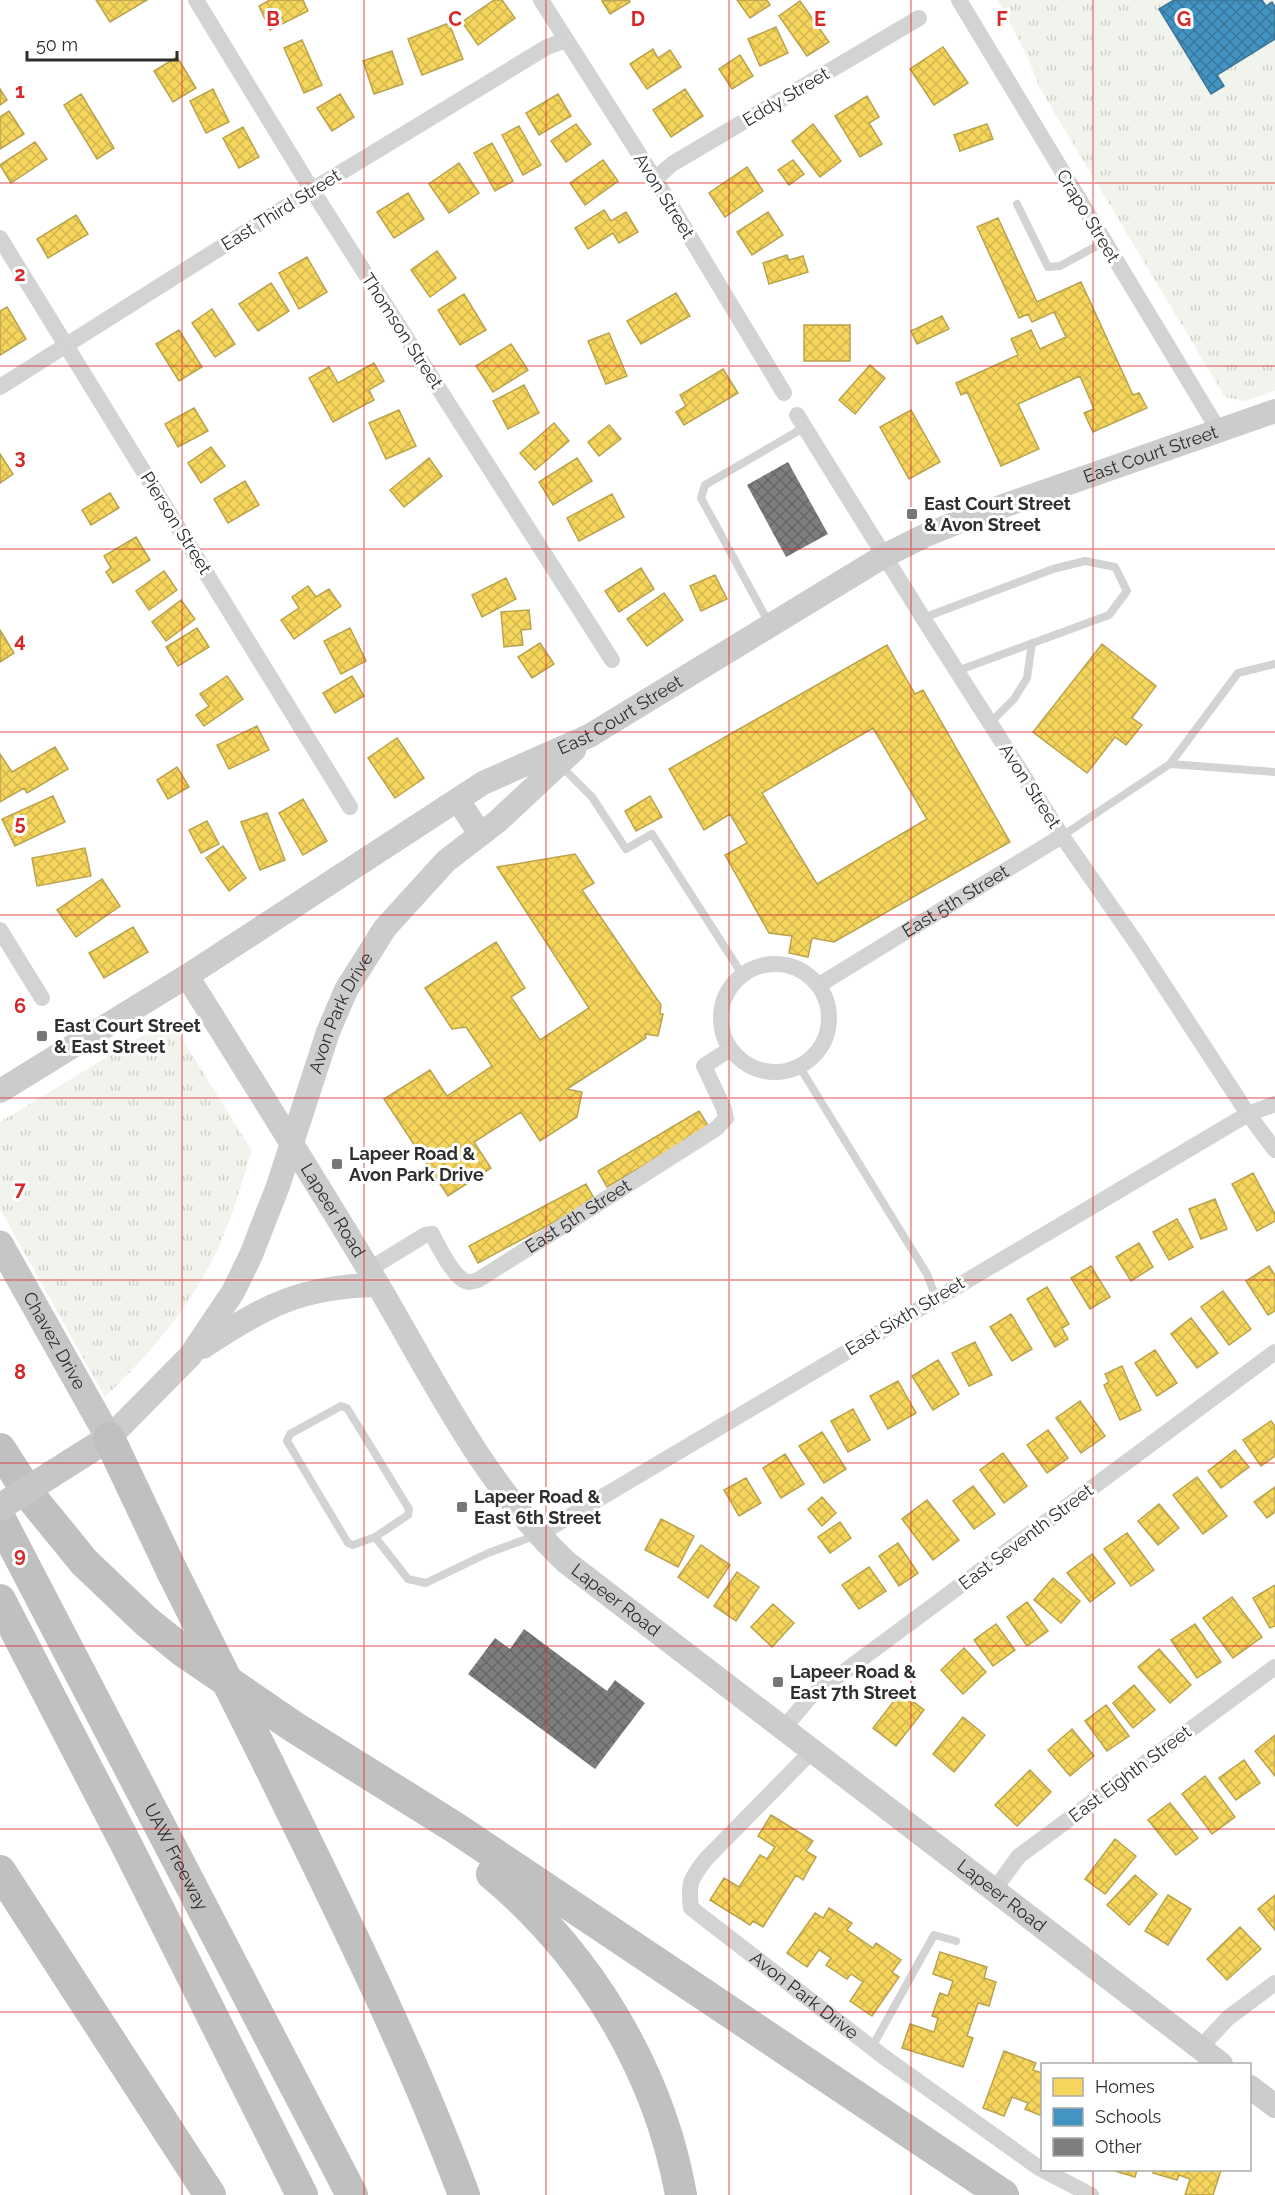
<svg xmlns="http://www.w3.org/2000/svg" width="1275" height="2195" font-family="Raleway,sans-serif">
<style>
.park{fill:url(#park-tufts)}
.homes{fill:url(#homes-cross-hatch);stroke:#baa34e;stroke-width:1.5;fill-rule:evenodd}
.schools{fill:url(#schools-cross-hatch);stroke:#3d7596;stroke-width:1.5}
.building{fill:url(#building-cross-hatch)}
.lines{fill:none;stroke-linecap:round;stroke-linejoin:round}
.service{stroke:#d3d3d3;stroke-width:8}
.minor{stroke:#d3d3d3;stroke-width:16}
.secondary{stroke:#ccc;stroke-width:24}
.primary{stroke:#c6c6c6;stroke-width:27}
.motorway{stroke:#c0c0c0;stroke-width:32}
.primary-bridge{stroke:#c6c6c6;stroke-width:27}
.motorway-bridge{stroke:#c0c0c0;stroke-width:32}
.grid{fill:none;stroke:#d62828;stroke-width:1.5;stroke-opacity:0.55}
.poi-dot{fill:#777;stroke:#fff;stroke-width:2}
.labels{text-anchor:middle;stroke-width:6;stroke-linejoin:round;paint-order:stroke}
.street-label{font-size:18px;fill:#2e2e2e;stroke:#fff}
.poi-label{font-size:18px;font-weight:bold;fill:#2e2e2e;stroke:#fff;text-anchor:start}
.grid-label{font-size:20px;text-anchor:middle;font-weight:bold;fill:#d62828;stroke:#fff;stroke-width:6;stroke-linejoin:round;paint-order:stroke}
</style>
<defs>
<pattern id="park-tufts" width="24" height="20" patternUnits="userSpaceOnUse" patternTransform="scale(1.5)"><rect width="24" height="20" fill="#f1f4ec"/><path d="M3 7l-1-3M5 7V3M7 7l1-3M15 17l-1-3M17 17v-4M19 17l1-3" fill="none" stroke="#cfd2cb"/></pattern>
<pattern id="homes-cross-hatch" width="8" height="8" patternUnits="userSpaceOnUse" patternTransform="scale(1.5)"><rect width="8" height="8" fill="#f6d55c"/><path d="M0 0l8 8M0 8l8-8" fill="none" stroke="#d3b750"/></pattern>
<pattern id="schools-cross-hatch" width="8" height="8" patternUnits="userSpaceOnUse" patternTransform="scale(1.5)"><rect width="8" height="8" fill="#4393c3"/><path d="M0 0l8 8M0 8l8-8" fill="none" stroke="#38789f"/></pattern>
<pattern id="building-cross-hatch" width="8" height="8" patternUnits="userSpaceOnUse" patternTransform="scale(1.5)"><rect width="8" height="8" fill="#7e7e7e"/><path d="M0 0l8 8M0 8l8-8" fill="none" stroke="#686868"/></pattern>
</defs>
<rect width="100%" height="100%" fill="#fff"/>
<!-- park -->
<path class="park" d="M998 0H1275V391L1244 401 1225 397 1039 87 1029 60Z
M170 1019 252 1151C243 1178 235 1207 224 1234 199 1297 154 1350 105 1397L0 1209V1122Z"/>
<!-- homes -->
<path class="homes" d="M96 0H147L110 22Z
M270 0H303L308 11 270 30 259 6Z
M494 0H502L515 18 478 45 462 22Z
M629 0 630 2 610 14 602 1Z
M737 0H767L770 5 750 18Z
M800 1 829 42 807 56 779 16Z
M449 23 463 59 422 75 408 39Z
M776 27 788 53 760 66 748 39Z
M302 40 322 85 304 93 284 48Z
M943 47 968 83 934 105 910 69Z
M653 49 658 58 670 50 681 67 647 89 630 64Z
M392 51 403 84 374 94 363 61Z
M740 55 753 76 732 89 719 69Z
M177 57 196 88 173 102 154 71Z
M0 89 7 100 0 105Z
M213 89 229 122 206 133 190 101Z
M685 89 703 116 671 137 653 110Z
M81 94 114 148 97 159 64 105Z
M340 94 354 117 332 131 317 108Z
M558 94 571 116 539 135 526 113Z
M867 96 879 117 869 123 882 144 860 157 835 116Z
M9 111 24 134 0 149V117Z
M576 124 591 144 566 162 551 141Z
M813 124 841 161 820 177 792 141Z
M987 124 993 139 960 151 954 135Z
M519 126 541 165 523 175 502 135Z
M243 127 259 157 239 168 223 138Z
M35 142 47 159 11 183 0 165Z
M492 143 513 181 495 191 474 153Z
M603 160 618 181 585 205 570 183Z
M793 160 804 174 789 185 778 170Z
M459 163 479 193 449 213 429 184Z
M747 167 763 191 725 217 709 193Z
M408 193 424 219 394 238 377 212Z
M604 210 611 221 626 212 638 232 619 243 613 233 588 249 575 228Z
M768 212 783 235 752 255 737 232Z
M76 215 88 234 48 258 37 239Z
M998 218 1037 302 1081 282 1133 395 1139 393 1147 408 1093 432 1084 413 1094 409 1080 376 1018 404 1039 449 1001 466 967 392 961 395 956 383 1018 355 1011 339 1031 330 1040 349 1066 337 1054 312 1032 322 1028 314 1019 318 977 227Z
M437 251 456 278 430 297 411 270Z
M787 255 789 260 803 256 808 272 769 284 763 263Z
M307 257 327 292 299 309 279 273Z
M271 283 289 311 258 331 239 304Z
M676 293 690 316 641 344 627 321Z
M464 294 486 330 460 345 438 310Z
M7 307 26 339 0 355V311Z
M212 309 235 344 215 357 192 323Z
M942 316 949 329 917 344 911 331Z
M804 325H850V361H804Z
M179 330 202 367 179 381 156 344Z
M609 333 627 376 606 384 588 341Z
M511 344 528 370 493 392 476 366Z
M374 363 384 381 369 390 374 400 333 422 309 378 329 367 338 383Z
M870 365 885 378 855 414 839 400Z
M723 369 738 393 684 425 676 412 686 406 680 395Z
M524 385 539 413 508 429 493 401Z
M194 408 208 431 178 447 165 424Z
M399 410 416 446 386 459 369 423Z
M911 410 940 462 909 479 880 427Z
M554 423 569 441 535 470 520 453Z
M609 425 621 439 599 456 588 442Z
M211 447 225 466 201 483 188 463Z
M0 454 13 474 0 483Z
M429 458 442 476 404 507 390 490Z
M577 458 592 481 553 505 539 482Z
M245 481 259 505 228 523 214 499Z
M110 493 119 508 91 525 82 510Z
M612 494 624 517 579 541 567 518Z
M136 537 150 560 113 583 106 572 111 568 104 556Z
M641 568 654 589 619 612 605 591Z
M164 571 177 590 149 610 136 591Z
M715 575 727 599 701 611 690 586Z
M506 578 516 599 482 617 472 595Z
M308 586 316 597 329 589 341 606 294 639 281 620 299 608 292 597Z
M664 593 683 620 647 646 627 619Z
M181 600 195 619 166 641 152 622Z
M529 610 531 629 521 630 523 645 504 647 501 612Z
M197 628 209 647 178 666 166 647Z
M350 628 366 661 341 674 324 641Z
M0 630 14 653 0 662Z
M540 643 554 664 532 678 518 657Z
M1102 644 1156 686 1132 718 1142 725 1126 745 1115 737 1087 773 1033 732Z
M887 645 915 694 923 690 1010 842 834 942 812 938 808 957 789 953 792 936 769 933 725 855 747 843 730 814 704 830 669 769ZM873 728 927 819 817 884 762 793Z
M227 676 243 699 204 726 196 715 209 706 200 694Z
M352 676 364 696 335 713 323 693Z
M257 726 269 750 229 769 217 745Z
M397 738 424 778 395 798 368 758Z
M55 747 68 769 27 793 24 788 0 802V754L12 772Z
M177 767 189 787 168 799 157 780Z
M53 796 65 822 15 846 2 819Z
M650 796 662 817 636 831 625 811Z
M303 799 327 841 303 855 279 813Z
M267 813 285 860 260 870 241 822Z
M207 821 219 844 201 853 189 830Z
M223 846 246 878 229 891 206 858Z
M85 848 91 876 37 886 32 858Z
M575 854 594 883 582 890 661 1005 660 1014H663L658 1036 645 1034 646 1038 567 1089 582 1092 577 1117 540 1141 521 1112 474 1142 491 1168 448 1196 384 1099 430 1070 447 1096 492 1066 466 1027 452 1029 425 988 496 942 525 988 511 997 540 1040 589 1008 497 867Z
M102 879 120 906 76 937 57 910Z
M133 927 148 952 104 978 89 953Z
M699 1111 709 1127 607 1187 598 1171Z
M1253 1173 1275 1214V1221L1257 1231 1232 1184Z
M586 1184 595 1200 478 1263 469 1246Z
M1215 1199 1227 1229 1201 1239 1189 1209Z
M1177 1219 1193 1247 1169 1260 1153 1232Z
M1139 1243 1153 1267 1131 1281 1116 1257Z
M1091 1266 1110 1297 1090 1309 1071 1278Z
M1269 1266 1275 1275V1311L1268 1315 1246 1281Z
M1047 1287 1069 1324 1062 1328 1068 1339 1055 1347 1027 1299Z
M1223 1291 1251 1329 1229 1345 1201 1307Z
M1011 1314 1032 1349 1012 1361 990 1327Z
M1191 1318 1218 1353 1197 1368 1171 1334Z
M975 1342 992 1375 969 1386 952 1353Z
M1155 1350 1177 1383 1157 1396 1135 1363Z
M938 1360 959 1394 933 1410 912 1376Z
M1122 1366 1141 1410 1120 1420 1104 1385 1109 1382 1105 1374Z
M898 1381 916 1413 888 1429 870 1396Z
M1080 1401 1105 1436 1081 1453 1056 1418Z
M853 1409 870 1440 848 1452 831 1421Z
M1271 1421 1275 1426V1456L1261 1466 1243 1440Z
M1048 1430 1068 1458 1047 1473 1027 1445Z
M822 1432 846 1469 824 1483 799 1446Z
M1235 1450 1249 1467 1221 1488 1208 1471Z
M1003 1453 1027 1486 1004 1503 980 1470Z
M785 1454 804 1484 781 1498 763 1468Z
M1197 1477 1227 1516 1203 1534 1173 1495Z
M746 1478 761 1503 739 1516 724 1490Z
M973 1486 995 1514 974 1529 953 1501Z
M1275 1487V1512L1267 1518 1254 1502Z
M822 1497 836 1513 822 1526 808 1509Z
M927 1500 959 1540 933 1560 902 1519Z
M1159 1504 1179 1528 1158 1545 1138 1521Z
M661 1519 694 1536 678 1567 645 1550Z
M840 1522 851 1538 830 1553 818 1537Z
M1127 1533 1154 1570 1131 1586 1104 1549Z
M898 1543 918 1573 899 1586 879 1556Z
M701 1545 730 1565 708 1598 678 1577Z
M1092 1554 1115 1583 1090 1602 1067 1573Z
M869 1567 886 1591 859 1609 842 1585Z
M737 1572 759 1587 736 1621 714 1606Z
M1053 1578 1080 1601 1061 1623 1034 1600Z
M1275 1585V1626L1270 1628 1253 1598Z
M1232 1597 1262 1637 1233 1658 1203 1618Z
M1027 1602 1048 1631 1027 1646 1007 1617Z
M773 1604 794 1623 772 1647 751 1627Z
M996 1624 1015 1650 993 1666 974 1640Z
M1195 1624 1221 1662 1197 1678 1171 1640Z
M964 1648 986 1672 963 1694 941 1670Z
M1159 1649 1191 1685 1170 1703 1138 1667Z
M1134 1685 1155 1710 1133 1728 1113 1703Z
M901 1692 924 1710 896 1746 873 1728Z
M1106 1705 1129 1736 1107 1751 1085 1721Z
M963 1717 985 1735 954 1772 933 1754Z
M1072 1729 1094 1756 1070 1776 1048 1750Z
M1275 1735V1776L1255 1751Z
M1244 1760 1260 1783 1236 1800 1219 1778Z
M1030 1770 1051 1792 1017 1826 995 1805Z
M1205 1776 1235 1817 1212 1834 1182 1794Z
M1170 1803 1198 1838 1176 1855 1148 1820Z
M771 1815 813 1841 806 1851 816 1857 803 1880 796 1875 763 1927 753 1921 750 1925 710 1900 724 1878 739 1887 760 1855 767 1859 775 1847 758 1836Z
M1115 1839 1136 1856 1105 1894 1085 1879Z
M1135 1875 1157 1894 1129 1925 1107 1905Z
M1168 1895 1191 1909 1168 1945 1145 1931Z
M1275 1895V1930L1258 1909Z
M829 1908 852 1923 847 1930 873 1948 876 1943 901 1960 892 1972 899 1977 872 2016 850 2001 863 1982 851 1974 847 1979 826 1965 831 1958 819 1950 807 1967 787 1953 815 1913 823 1918Z
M1240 1927 1261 1949 1227 1980 1207 1959Z
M940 1952 987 1967 984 1978 996 1982 989 2006 978 2003 967 2036 973 2038 963 2067 902 2048 910 2024 934 2032 938 2018 932 2016 940 1993 948 1996 953 1981 933 1974Z
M1004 2051 1036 2063 1033 2070 1042 2073V2116L1025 2109 1028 2103 1012 2097 1004 2116 983 2108Z
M1112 2170H1137L1135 2177Z
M1154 2170H1221L1213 2195H1185L1190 2179 1179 2175 1177 2180 1153 2173Z"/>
<!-- schools -->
<path class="schools" d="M1174 0H1262L1266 6 1272 2 1275 7V39L1217 75 1224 86 1211 94 1159 9Z"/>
<!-- building -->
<path class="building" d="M788 462 828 534 786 557 747 485Z
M524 1629 607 1691 615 1680 645 1703 595 1769 468 1674 495 1638 510 1649Z"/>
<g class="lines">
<!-- service -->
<path class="service" d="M1017 204 1048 267 1060 266 1104 242
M923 618 1053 569 1085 561 1115 567 1127 591 1109 615 957 671
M770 625 701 498 705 485 805 427
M990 723 1014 699 1027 678 1032 643
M1170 764 1275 772
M561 766 592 797 626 849 652 834 742 974
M1062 836 1170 764 1238 673 1275 664
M799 1066 927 1274 936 1298
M375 1537 408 1515 409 1509 347 1408 341 1406 290 1434 287 1441 348 1543 353 1545 375 1537 408 1579 426 1583 488 1553 537 1535
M872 2047 934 1935 956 1941"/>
<!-- minor -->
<g class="minor">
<path d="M196 0 312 190 612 660"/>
<path d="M541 0 655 179 784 393"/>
<path d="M959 0 1219 431"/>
<path d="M655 179 672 164 919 18"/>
<path d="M0 238 350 807"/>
<path d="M0 387 312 190 547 47 566 40"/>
<path d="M797 415 923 618 1062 836 1137 944 1248 1114 1275 1150"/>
<path d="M0 930 42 998"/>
<circle cx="775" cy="1018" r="54"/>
<path id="s1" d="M819 985 1062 836"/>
<path id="s2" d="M368 1270 425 1235 432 1234C438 1246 452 1273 463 1280 468 1283 472 1282 478 1280L717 1128 726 1118 724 1109 704 1066 730 1049"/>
<path d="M538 1535 1248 1114 1275 1104"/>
<path d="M783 1729 810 1697 1275 1352"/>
<path id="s3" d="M812 1751 706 1859C690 1879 688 1884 691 1908L884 2057 1039 2168 1091 2195"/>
<path d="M994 1890 1019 1856 1275 1667"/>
<path d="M1200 2048 1228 2018 1275 1983"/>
</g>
<!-- secondary -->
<g class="secondary">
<path d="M458 800 480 834"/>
<path id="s4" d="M187 976C251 1078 316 1181 378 1285 435 1382 484 1484 566 1562L1221 2064"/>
<path id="s5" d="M0 1091 187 976 483 783 589 736 884 556 924 536 963 520 1275 411"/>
<path d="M203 1347C264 1306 302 1286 377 1285"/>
<path id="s6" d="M109 1438 190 1356 233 1292 251 1255 278 1186 328 1032 346 990 385 928 446 861 498 821 574 750"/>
<path d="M1250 2087 1275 2106"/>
</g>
<!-- primary -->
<path class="primary" id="s7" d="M0 1244 109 1438 52 1474"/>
<!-- motorway -->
<g class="motorway">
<path d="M109 1438 172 1571"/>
<path d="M0 1449 31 1497 84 1562 147 1622 183 1651 294 1727 454 1827 1003 2195"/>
<path id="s8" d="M0 1519 352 2195"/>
<path d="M0 1600 127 1846 302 2195"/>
<path d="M269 1765C338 1907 409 2047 464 2195"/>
<path d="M0 1871 210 2195"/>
<path d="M492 1874C589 1955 659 2071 681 2195"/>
</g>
<!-- primary-bridge -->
<path class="primary-bridge" d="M0 1507 52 1474"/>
<!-- motorway-bridge -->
<path class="motorway-bridge" d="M172 1571 269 1765"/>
</g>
<!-- grid -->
<path class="grid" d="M182 0V2195M364 0V2195M546 0V2195M729 0V2195M911 0V2195M1093 0V2064M0 183H1275M0 366H1275M0 549H1275M0 732H1275M0 915H1275M0 1098H1275M0 1280H1275M0 1463H1275M0 1646H1275M0 1829H1275M0 2012H1275M1093 2170V2195"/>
<!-- markers -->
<g class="poi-dot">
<rect x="906" y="508" width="12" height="12" rx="3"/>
<rect x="36" y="1030" width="12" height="12" rx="3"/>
<rect x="331" y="1158" width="12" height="12" rx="3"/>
<rect x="456" y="1501" width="12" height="12" rx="3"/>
<rect x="772" y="1676" width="12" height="12" rx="3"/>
</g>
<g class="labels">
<!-- street labels -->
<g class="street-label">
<text transform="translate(786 97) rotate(-31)" y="6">Eddy Street</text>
<text transform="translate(664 196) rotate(58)" y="6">Avon Street</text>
<text transform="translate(281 210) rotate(-32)" y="6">East Third Street</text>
<text transform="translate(1088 216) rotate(59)" y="6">Crapo Street</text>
<text transform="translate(402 331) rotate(57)" y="6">Thomson Street</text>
<text dy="6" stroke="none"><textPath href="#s5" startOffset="1320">East Court Street</textPath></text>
<text transform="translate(176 523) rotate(58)" y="6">Pierson Street</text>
<text dy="6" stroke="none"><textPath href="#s5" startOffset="726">East Court Street</textPath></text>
<text transform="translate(1030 786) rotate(57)" y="6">Avon Street</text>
<text dy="6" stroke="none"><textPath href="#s1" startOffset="160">East 5th Street</textPath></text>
<text dy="6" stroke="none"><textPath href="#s6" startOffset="492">Avon Park Drive</textPath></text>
<text dy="6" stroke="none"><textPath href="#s4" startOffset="276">Lapeer Road</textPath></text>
<text dy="6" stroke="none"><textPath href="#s2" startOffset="264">East 5th Street</textPath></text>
<text transform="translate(905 1316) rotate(-31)" y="6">East Sixth Street</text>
<text dy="6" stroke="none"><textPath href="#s7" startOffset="111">Chavez Drive</textPath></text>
<text transform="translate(1026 1537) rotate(-37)" y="6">East Seventh Street</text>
<text dy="6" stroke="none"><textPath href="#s4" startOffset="762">Lapeer Road</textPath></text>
<text transform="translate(1130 1774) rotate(-37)" y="6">East Eighth Street</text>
<text dy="6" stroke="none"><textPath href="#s8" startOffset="381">UAW Freeway</textPath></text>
<text dy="6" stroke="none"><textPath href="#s4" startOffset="1248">Lapeer Road</textPath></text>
<text dy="6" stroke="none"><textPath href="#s3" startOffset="348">Avon Park Drive</textPath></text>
</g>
<!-- poi labels -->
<g class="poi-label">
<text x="924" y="510">East Court Street<tspan x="924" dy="21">&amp; Avon Street</tspan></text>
<text x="54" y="1032">East Court Street<tspan x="54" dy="21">&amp; East Street</tspan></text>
<text x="349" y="1160">Lapeer Road &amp;<tspan x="349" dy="21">Avon Park Drive</tspan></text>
<text x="474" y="1503">Lapeer Road &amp;<tspan x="474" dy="21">East 6th Street</tspan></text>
<text x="790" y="1678">Lapeer Road &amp;<tspan x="790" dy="21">East 7th Street</tspan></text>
</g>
</g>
<g class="grid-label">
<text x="273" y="26">B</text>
<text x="455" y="26">C</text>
<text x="638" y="26">D</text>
<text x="820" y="26">E</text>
<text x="1002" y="26">F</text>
<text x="1184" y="26">G</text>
<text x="20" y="98">1</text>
<text x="20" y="281">2</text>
<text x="20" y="464">3</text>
<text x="20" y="647">4</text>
<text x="20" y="830">5</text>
<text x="20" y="1013">6</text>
<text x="20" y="1196">7</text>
<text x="20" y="1379">8</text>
<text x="20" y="1562">9</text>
</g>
<!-- legend -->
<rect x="1041" y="2063" width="210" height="108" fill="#ffffff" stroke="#ababab" stroke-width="1.5"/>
<rect x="1053" y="2078" width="30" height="18" fill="#f6d55c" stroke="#ababab" stroke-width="1.5"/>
<text x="1095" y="2093" font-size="18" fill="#2e2e2e">Homes</text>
<rect x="1053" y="2108" width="30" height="18" fill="#4393c3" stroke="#ababab" stroke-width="1.5"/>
<text x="1095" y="2123" font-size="18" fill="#2e2e2e">Schools</text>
<rect x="1053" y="2138" width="30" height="18" fill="#7e7e7e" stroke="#ababab" stroke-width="1.5"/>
<text x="1095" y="2153" font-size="18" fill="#2e2e2e">Other</text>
<!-- scale -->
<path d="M27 51v9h150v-9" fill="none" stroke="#2e2e2e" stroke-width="3"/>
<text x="36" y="51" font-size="18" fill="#2e2e2e" stroke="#ffffff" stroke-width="4.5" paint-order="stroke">50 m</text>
</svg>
